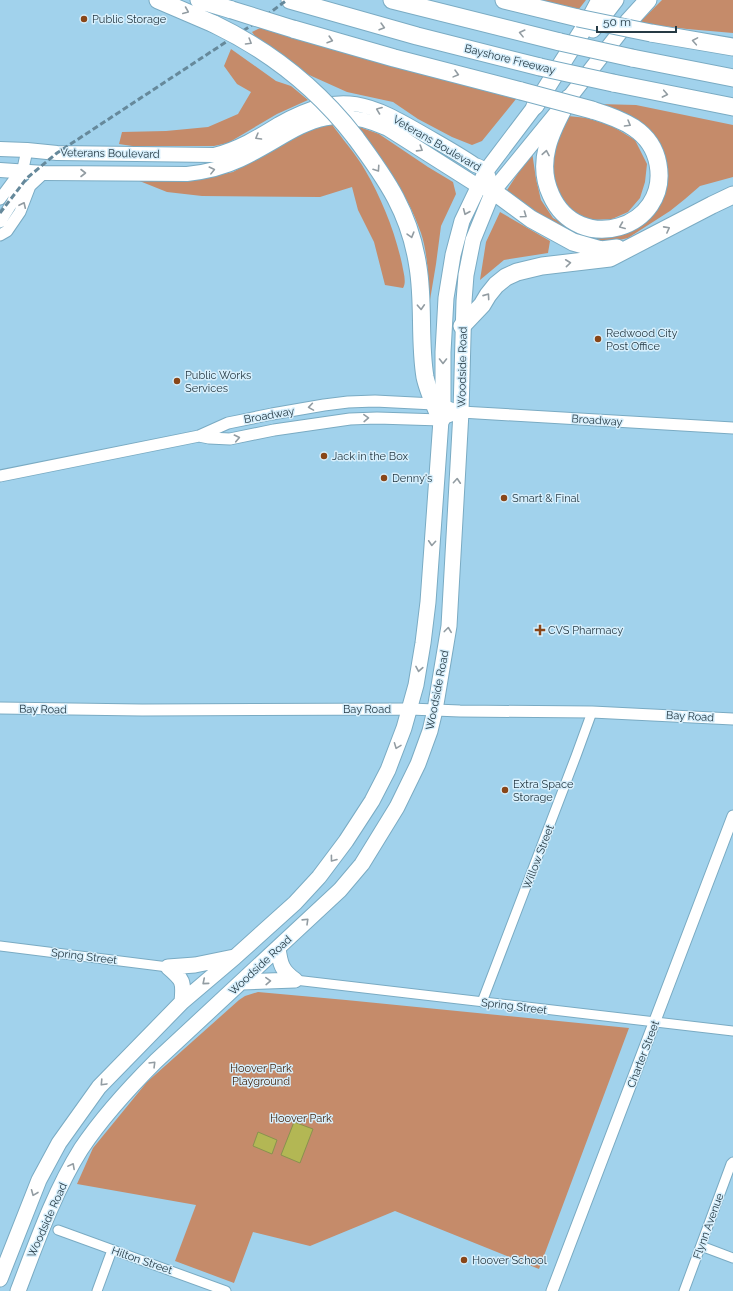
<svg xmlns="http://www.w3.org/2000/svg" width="733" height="1291" font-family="Raleway,sans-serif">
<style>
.green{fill:#c58b6a}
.water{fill:#b3b754;stroke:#89924f}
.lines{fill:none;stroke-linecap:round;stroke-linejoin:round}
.minor-casing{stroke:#7aabc3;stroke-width:11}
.tertiary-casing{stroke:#7aabc3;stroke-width:13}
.primary-casing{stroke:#7aabc3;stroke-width:16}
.trunk-casing{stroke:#7aabc3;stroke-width:17}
.motorway-casing{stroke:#7aabc3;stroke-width:19}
.minor{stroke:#fff;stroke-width:9}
.tertiary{stroke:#fff;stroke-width:11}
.primary{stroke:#fff;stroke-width:14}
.trunk{stroke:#fff;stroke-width:15}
.motorway{stroke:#fff;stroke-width:17}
.rail{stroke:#66899b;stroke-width:3;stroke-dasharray:6 3;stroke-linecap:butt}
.motorway-bridge-casing{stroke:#7aabc3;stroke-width:19;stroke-linecap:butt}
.motorway-bridge{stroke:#fff;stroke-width:17}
.oneway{stroke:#929ca2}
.poi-dot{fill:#894618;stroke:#d7effc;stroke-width:1.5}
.labels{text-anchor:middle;stroke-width:3;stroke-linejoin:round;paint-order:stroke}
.poi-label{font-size:11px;fill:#263a44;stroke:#d7effc;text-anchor:start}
.street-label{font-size:11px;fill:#263a44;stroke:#d7effc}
.park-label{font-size:11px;fill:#42210b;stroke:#d7effc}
</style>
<rect width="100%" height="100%" fill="#a1d2ec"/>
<!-- green -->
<path class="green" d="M539 0H586L579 9Z
M662 0H733V33L687 29 639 23Z
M260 28 381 63 516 99 482 141 472 145 452 137 418 119 393 102 347 92 307 74 257 39 252 32Z
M231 49 276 81 291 86 308 100 277 114 228 143 214 146H132L119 144 122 132 166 131 208 127 238 114 251 92 237 84 224 66Z
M598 104 636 105 733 125V177L700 186 685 199 670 211 628 238 607 243 580 239 552 224 512 196 507 190 532 152 536 179 541 200 553 218 586 236 612 235 657 199 652 138Z
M568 116 587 118 612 126 635 140 647 164 645 182 640 198 628 212 612 219 592 220 571 213 549 182 555 136Z
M331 123C342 139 356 154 365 170 382 199 395 232 402 264 403 271 407 282 403 288L385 285 374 242 358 210 352 187 320 197 202 196 167 192 137 180 184 181 233 172 289 139 317 127Z
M351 124 379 134 428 167 453 182 456 194 441 226 436 264 430 300C428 278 428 254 421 233 406 189 380 159 351 124Z
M500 212 550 241 548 253 504 260 480 280 486 242Z
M258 992 346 1000 629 1028 539 1269 395 1211 310 1246 253 1232 234 1283 175 1261 196 1205 77 1184 93 1148 147 1082 239 1000 245 996Z"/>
<!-- water -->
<path class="water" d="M294 1122 313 1129 300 1163 281 1155Z
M258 1132 277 1140 272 1154 253 1146Z"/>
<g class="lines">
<defs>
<path id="minor" d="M0 946 168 967
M295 980 733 1031
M482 1002 576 756 592 712
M58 1230 226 1291
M701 1246 733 1258
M97 1291 112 1250
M684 1291 731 1164 733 1162"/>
<path id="tertiary" d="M0 199 20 172
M0 222 12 203 19 187 27 150
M0 235 7 231 20 212 30 186 44 173
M199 436 209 438 230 439 274 430 350 419 377 418 441 420 461 412
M0 476 199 436 228 423 272 414 324 405 348 402 375 401 434 404 443 405 461 412 733 428
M0 708 142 710 410 709 460 711 592 712 733 719
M552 1291 733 816"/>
<path id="primary" d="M0 149 27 150 57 153 214 155C238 149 258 137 279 124 346 86 373 105 434 140 448 148 462 156 475 165 478 166 483 168 486 171 489 176 491 185 493 191
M0 170 44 173 187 174C206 172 223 168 240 160 297 133 321 98 388 129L478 186 489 190"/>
<path id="trunk" d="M593 30 616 0
M278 948C280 964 282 971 295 980
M168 967 195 965 234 957
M168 967C183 980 184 981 182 1002
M242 982 295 980
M0 1279 39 1180 59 1143 99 1087 182 1002 235 957 295 903 319 877 346 841 372 801 388 770 404 728 416 685 423 643 428 602 441 420 443 405V352L446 298 453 255 462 221 486 171 542 97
M18 1291C36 1244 54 1192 81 1149 103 1116 128 1089 156 1061L340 890 362 864 397 807 418 764 430 731 435 710 449 626 461 412 464 301 466 275 473 240 493 191 569 98 631 18"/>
<path id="motorway" d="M158 0 214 24
M199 0 232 10
M290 0 417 36 540 67
M392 0 560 42
M504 0 578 18
M628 22 648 0
M293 29 394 58 521 91
M651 33 733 47
M632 58 733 78
M613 83 733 107
M569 98C561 114 551 130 547 148 543 164 544 180 551 195 578 256 670 229 658 164 652 130 621 119 592 110
M535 106 591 17 600 0
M355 137C387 180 410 213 418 267 424 303 419 341 425 377 428 391 435 406 441 420
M493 191 531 219 573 242 601 250 617 248
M462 326 482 305 488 295 496 285 506 277 517 272 542 266 610 258 712 205 733 195"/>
</defs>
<!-- minor casing -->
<use href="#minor" class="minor-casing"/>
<!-- tertiary casing -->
<use href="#tertiary" class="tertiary-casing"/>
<!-- primary casing -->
<use href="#primary" class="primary-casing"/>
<!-- trunk casing -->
<use href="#trunk" class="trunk-casing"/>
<!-- motorway casing -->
<use href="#motorway" class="motorway-casing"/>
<!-- minor -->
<use href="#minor" class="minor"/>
<!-- tertiary -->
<use href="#tertiary" class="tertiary"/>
<!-- primary -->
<use href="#primary" class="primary"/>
<!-- trunk -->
<use href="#trunk" class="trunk"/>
<!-- motorway -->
<use href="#motorway" class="motorway"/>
<!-- rail -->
<path class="rail" d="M0 213 27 178 57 153 264 17 287 0"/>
<defs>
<path id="motorway-bridge" d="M232 10 293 29
M578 18 651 33
M214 24C270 51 317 88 355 137
M560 42 632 58
M540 67 613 83
M521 91 592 110"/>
</defs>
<!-- motorway-bridge casing -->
<use href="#motorway-bridge" class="motorway-bridge-casing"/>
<!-- motorway-bridge -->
<use href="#motorway-bridge" class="motorway-bridge"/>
</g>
<!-- one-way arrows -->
<defs><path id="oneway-chevron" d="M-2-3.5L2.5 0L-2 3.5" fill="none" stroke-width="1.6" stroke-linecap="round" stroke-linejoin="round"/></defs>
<g class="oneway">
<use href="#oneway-chevron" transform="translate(186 11) rotate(23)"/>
<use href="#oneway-chevron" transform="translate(382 27) rotate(16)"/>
<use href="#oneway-chevron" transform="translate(522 33) rotate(-166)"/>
<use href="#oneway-chevron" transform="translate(330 40) rotate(17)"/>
<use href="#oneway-chevron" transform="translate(695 41) rotate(-170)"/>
<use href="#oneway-chevron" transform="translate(249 42) rotate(31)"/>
<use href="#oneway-chevron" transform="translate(456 74) rotate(15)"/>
<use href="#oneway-chevron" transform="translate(665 94) rotate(11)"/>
<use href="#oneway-chevron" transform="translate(379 110) rotate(-159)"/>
<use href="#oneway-chevron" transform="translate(628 124) rotate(30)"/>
<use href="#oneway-chevron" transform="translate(258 137) rotate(150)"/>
<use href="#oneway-chevron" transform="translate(420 149) rotate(32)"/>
<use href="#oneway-chevron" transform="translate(546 153) rotate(-80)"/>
<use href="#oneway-chevron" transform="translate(377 169) rotate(56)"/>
<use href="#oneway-chevron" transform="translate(212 170) rotate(-14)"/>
<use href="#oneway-chevron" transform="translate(83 173)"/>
<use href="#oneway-chevron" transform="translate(23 205) rotate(-65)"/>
<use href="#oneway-chevron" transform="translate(466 212) rotate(113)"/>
<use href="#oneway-chevron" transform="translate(524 215) rotate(35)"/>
<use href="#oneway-chevron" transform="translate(622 226) rotate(158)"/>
<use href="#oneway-chevron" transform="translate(667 229) rotate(-28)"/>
<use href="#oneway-chevron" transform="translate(411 235) rotate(74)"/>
<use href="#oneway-chevron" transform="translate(568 263) rotate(-6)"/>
<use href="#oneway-chevron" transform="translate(487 296) rotate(-55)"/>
<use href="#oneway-chevron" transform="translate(421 307) rotate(87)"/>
<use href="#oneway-chevron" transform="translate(443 361) rotate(90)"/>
<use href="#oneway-chevron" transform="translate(311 407) rotate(171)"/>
<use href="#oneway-chevron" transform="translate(366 418) rotate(-2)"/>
<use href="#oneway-chevron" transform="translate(237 438) rotate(-12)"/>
<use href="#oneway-chevron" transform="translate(457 481) rotate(-86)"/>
<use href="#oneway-chevron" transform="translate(432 543) rotate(94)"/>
<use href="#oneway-chevron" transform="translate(448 630) rotate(-83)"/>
<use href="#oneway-chevron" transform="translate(419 669) rotate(100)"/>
<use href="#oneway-chevron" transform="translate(397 746) rotate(111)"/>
<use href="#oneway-chevron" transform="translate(333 859) rotate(127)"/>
<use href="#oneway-chevron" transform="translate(306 921) rotate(-44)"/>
<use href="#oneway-chevron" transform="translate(268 981) rotate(-2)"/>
<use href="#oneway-chevron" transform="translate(205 982) rotate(140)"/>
<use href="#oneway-chevron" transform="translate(153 1064) rotate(-45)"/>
<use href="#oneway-chevron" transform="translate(103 1083) rotate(133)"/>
<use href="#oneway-chevron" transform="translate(72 1166) rotate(-62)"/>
<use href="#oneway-chevron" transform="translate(34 1193) rotate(112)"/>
</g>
<!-- markers -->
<g class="poi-dot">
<circle cx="84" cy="19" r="4"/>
<circle cx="598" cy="339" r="4"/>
<circle cx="177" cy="381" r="4"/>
<circle cx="324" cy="456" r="4"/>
<circle cx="384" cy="478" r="4"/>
<circle cx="504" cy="498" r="4"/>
<path d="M538 624h4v4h4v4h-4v4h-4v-4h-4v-4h4z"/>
<circle cx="505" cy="790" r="4"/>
<circle cx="464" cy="1260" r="4"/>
</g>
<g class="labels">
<!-- poi labels -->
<g class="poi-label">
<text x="92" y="23">Public Storage</text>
<text x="606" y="337">Redwood City<tspan x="606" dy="13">Post Office</tspan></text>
<text x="185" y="379">Public Works<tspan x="185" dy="13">Services</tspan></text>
<text x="332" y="460">Jack in the Box</text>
<text x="392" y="482">Denny's</text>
<text x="512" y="502">Smart &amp; Final</text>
<text x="548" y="634">CVS Pharmacy</text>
<text x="513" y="788">Extra Space<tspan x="513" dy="13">Storage</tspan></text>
<text x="472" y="1264">Hoover School</text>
</g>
<!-- street labels -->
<g class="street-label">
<text transform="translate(510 59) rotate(14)" y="4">Bayshore Freeway</text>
<text transform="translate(437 143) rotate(30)" y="4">Veterans Boulevard</text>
<text transform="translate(110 153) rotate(1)" y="4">Veterans Boulevard</text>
<text transform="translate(462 367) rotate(-89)" y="4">Woodside Road</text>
<text transform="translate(269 415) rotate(-10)" y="4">Broadway</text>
<text transform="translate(597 420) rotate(4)" y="4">Broadway</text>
<text transform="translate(437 690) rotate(-79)" y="4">Woodside Road</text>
<text transform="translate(43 709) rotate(1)" y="4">Bay Road</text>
<text x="367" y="713">Bay Road</text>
<text transform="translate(690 716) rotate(3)" y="4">Bay Road</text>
<text transform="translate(538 857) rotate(-69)" y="4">Willow Street</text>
<text transform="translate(84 956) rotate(7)" y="4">Spring Street</text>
<text transform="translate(260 965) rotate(-43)" y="4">Woodside Road</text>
<text transform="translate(514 1006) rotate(7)" y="4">Spring Street</text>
<text transform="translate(643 1054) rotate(-69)" y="4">Charter Street</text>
<text transform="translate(47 1220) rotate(-66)" y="4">Woodside Road</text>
<text transform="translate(708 1226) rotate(-70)" y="4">Flynn Avenue</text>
<text transform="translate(142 1260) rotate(19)" y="4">Hilton Street</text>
</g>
<!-- park labels -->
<g class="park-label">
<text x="261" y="1072">Hoover Park<tspan x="261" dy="13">Playground</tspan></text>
<text x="301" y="1122">Hoover Park</text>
</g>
</g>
<!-- scale -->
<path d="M597 26v6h79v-6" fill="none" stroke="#263a44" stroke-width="2"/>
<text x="603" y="26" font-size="12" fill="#263a44" stroke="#d7effc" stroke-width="3" paint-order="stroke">50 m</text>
</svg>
